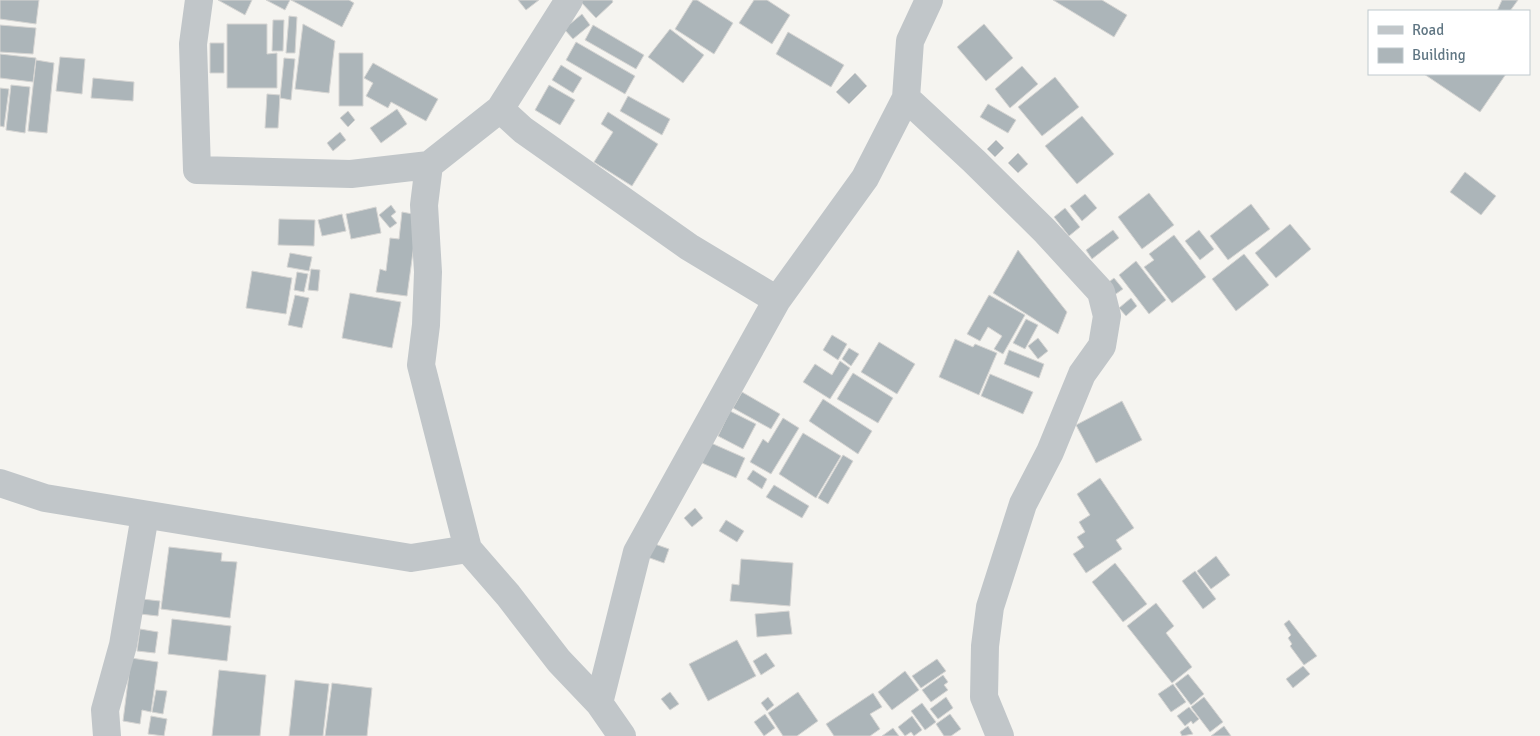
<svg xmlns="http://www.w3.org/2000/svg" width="1540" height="736" font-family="Signika,sans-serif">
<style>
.building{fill:#acb5b9;stroke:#d6d5d3}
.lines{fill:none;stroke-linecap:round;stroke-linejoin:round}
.minor{stroke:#c1c6c9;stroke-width:28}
</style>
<rect width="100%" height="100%" fill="#f5f4f0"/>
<!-- building -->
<path class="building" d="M0 0H39L36 24 0 19Z
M218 0H252L245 15Z
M266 0H290L285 10Z
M291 0H349L354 3 342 27Z
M518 0H539L526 10Z
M579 0H612L613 2 596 18Z
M693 0H697L733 23 714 54 675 29Z
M754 0H767L790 15 772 44 739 23Z
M1053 0H1102L1127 15 1114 37Z
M1502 0H1518L1510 11H1497Z
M582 14 590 25 573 39 564 29Z
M289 16 297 17 295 53H286Z
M273 20H284L283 51H272Z
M227 24H267V54L277 53V88H227Z
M303 24 335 41 329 93 295 89Z
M984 24 1013 58 986 81 957 47Z
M0 25 36 28 33 54 0 52Z
M593 25 644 55 636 69 585 40Z
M670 29 704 55 683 83 648 57Z
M788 32 844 65 831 87 776 54Z
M576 42 635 76 625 94 566 60Z
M210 43H224V73H210Z
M339 53H363V106H339Z
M0 54 36 58 33 82 0 78Z
M60 57 85 59 82 94 56 91Z
M284 58 295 59 291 100 280 98Z
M36 60 54 63 47 133 28 131Z
M373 63 438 99 426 121 391 102 388 108 366 96 373 83 364 78Z
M561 65 582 78 573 93 552 80Z
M1022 66 1038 84 1010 108 995 89Z
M855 73 867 86 849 104 836 92Z
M1424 74H1506L1480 112Z
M1055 77 1079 107 1042 136 1018 107Z
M93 78 134 82 133 101 91 98Z
M11 85 30 87 25 133 6 130Z
M549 85 575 100 560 125 535 110Z
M0 88 9 89 4 127 0 126Z
M267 94 280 95 278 128H265Z
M628 96 670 119 662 135 620 111Z
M988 104 1016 120 1008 133 980 117Z
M397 109 407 124 381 143 370 128Z
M348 111 355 120 348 127 340 118Z
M608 112 658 144 632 186 594 162 613 132 601 124Z
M1082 116 1114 154 1077 184 1045 146Z
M340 132 346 140 333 151 327 143Z
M996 140 1004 148 995 157 987 149Z
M1018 153 1028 164 1018 173 1008 163Z
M1465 172 1496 196 1481 215 1450 192Z
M1149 193 1174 225 1142 249 1118 217Z
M1085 194 1097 208 1082 221 1070 206Z
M1251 204 1270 229 1228 260 1210 236Z
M391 205 396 212 391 216 397 223 390 228 379 215Z
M376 207 381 233 351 239 346 214Z
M1065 208 1080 227 1069 236 1054 217Z
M402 212 418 215 407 296 376 292 380 269 386 271 390 238 399 239Z
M342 214 346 231 322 236 318 220Z
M279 219 315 220 314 246 278 245Z
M1290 224 1311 249 1276 278 1255 253Z
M1113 230 1119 238 1092 259 1086 250Z
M1199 230 1214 249 1200 260 1185 241Z
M1174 235 1206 277 1172 303 1144 267 1154 260 1149 254Z
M1018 250 1067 312 1058 334 993 293Z
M290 253 312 257 309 271 287 267Z
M1244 254 1269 285 1236 311 1212 279Z
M1136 261 1166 300 1149 314 1119 275Z
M311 269 320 270 318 291 308 290Z
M252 271 292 278 286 314 246 308Z
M297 272 308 274 304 292 294 290Z
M1114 278 1123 289 1113 296 1105 285Z
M350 293 401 302 392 348 342 338Z
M295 295 309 298 302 328 288 325Z
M989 295 1025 315 1003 354 994 349 1002 336 988 327 980 341 967 334Z
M1131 298 1137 306 1126 316 1119 308Z
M1026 319 1038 325 1025 349 1013 343Z
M832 335 847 344 838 360 823 350Z
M1038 338 1048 351 1038 359 1028 346Z
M955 339 973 347 975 344 997 353 979 395 939 377Z
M879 342 915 364 897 394 861 372Z
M849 348 859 354 851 366 842 359Z
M1009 350 1044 364 1039 378 1004 364Z
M840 361 850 368 830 399 803 382 815 364 832 375Z
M853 373 893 398 878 423 837 399Z
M990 374 1033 392 1023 414 981 396Z
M742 392 780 414 771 429 733 408Z
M823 399 872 431 858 454 809 421Z
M1122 401 1142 440 1096 463 1076 425Z
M730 411 756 424 743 449 718 436Z
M783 418 799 428 771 474 750 462 763 439 768 443Z
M803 433 841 456 816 498 779 474Z
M711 443 745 458 736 478 702 463Z
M843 455 853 461 828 504 818 498Z
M753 470 767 479 762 489 747 479Z
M1100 478 1134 528 1116 540 1122 549 1086 573 1073 554 1084 547 1077 537 1085 532 1079 522 1090 515 1077 494Z
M774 485 809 506 802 518 766 497Z
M695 508 703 518 692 527 684 518Z
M726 520 744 531 737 542 719 531Z
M652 543 669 549 664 563 647 557Z
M169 547 222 553 221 561 237 562 230 618 161 609Z
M1216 556 1230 575 1211 589 1197 571Z
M741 559 793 563 790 606 730 601 732 584 739 585Z
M1115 563 1147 604 1123 622 1092 582Z
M1195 571 1216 599 1203 609 1182 581Z
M142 599 160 601 158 616 140 614Z
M1156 603 1174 626 1166 633 1192 667 1172 683 1127 626Z
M789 611 792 634 757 637 755 614Z
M172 619 231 626 227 661 168 654Z
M1289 620 1317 656 1304 665 1290 646 1292 644 1288 638 1291 635 1284 624Z
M140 629 158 632 155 653 137 651Z
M737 640 756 676 708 701 689 664Z
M766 653 775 666 761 675 753 661Z
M131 658 158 662 151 712 142 710 140 724 123 721Z
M937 659 946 671 921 688 912 676Z
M1303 666 1310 674 1293 688 1286 679Z
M219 670 266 675 260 736H212Z
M905 671 919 690 892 710 878 692Z
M1188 674 1204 694 1191 705 1175 684Z
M943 675 948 682 944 685 948 690 931 702 922 690Z
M295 680 329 684 323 736H289Z
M332 683 372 688 367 736H325Z
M1173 684 1186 702 1171 712 1158 694Z
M156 690 167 691 163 714 152 712Z
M670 692 679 704 670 710 661 699Z
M798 692 818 721 797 736H783L768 713Z
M873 693 882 707 870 714 880 729 870 736H834L826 724Z
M768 697 774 705 767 711 761 703Z
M946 697 953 708 938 719 930 709Z
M1204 697 1223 722 1210 732 1191 707Z
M922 703 936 722 925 730 911 711Z
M1189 707 1199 719 1193 724 1191 721 1185 726 1177 716Z
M765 714 775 728 764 736 754 722Z
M950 714 961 729 951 736H944L936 724Z
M151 716 167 719 164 736 148 734Z
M912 716 922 730 914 736 911 732 905 736 898 727Z
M1188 726 1193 734 1182 736 1180 732Z
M1224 726 1231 736H1211Z
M893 728 899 736H882Z"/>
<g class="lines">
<!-- minor -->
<path class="minor" d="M199 0 193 44 197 170 351 174 429 165 500 109 569 0
M906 98 974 161 1045 231 1101 292 1107 316 1102 346 1082 374 1050 452 1023 504 990 607 985 646 984 697 1000 736
M500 109 523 130 689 247 777 300
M429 165 424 205 428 272 426 325 421 365 468 549 508 595 559 661 599 703 622 736
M0 483 45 498 411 558 468 549
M599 703 637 552 777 300 865 178 906 98 910 41 929 0
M107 736 105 710 123 645 145 515"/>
</g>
<!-- legend -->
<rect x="1368" y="10" width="162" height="65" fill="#ffffff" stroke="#c0c9ce"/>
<rect x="1378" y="26" width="25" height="8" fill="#c1c6c9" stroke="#c0c9ce"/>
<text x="1412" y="35" font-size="15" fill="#617784">Road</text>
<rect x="1378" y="48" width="25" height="15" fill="#acb5b9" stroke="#c0c9ce"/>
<text x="1412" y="60" font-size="15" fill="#617784">Building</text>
</svg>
